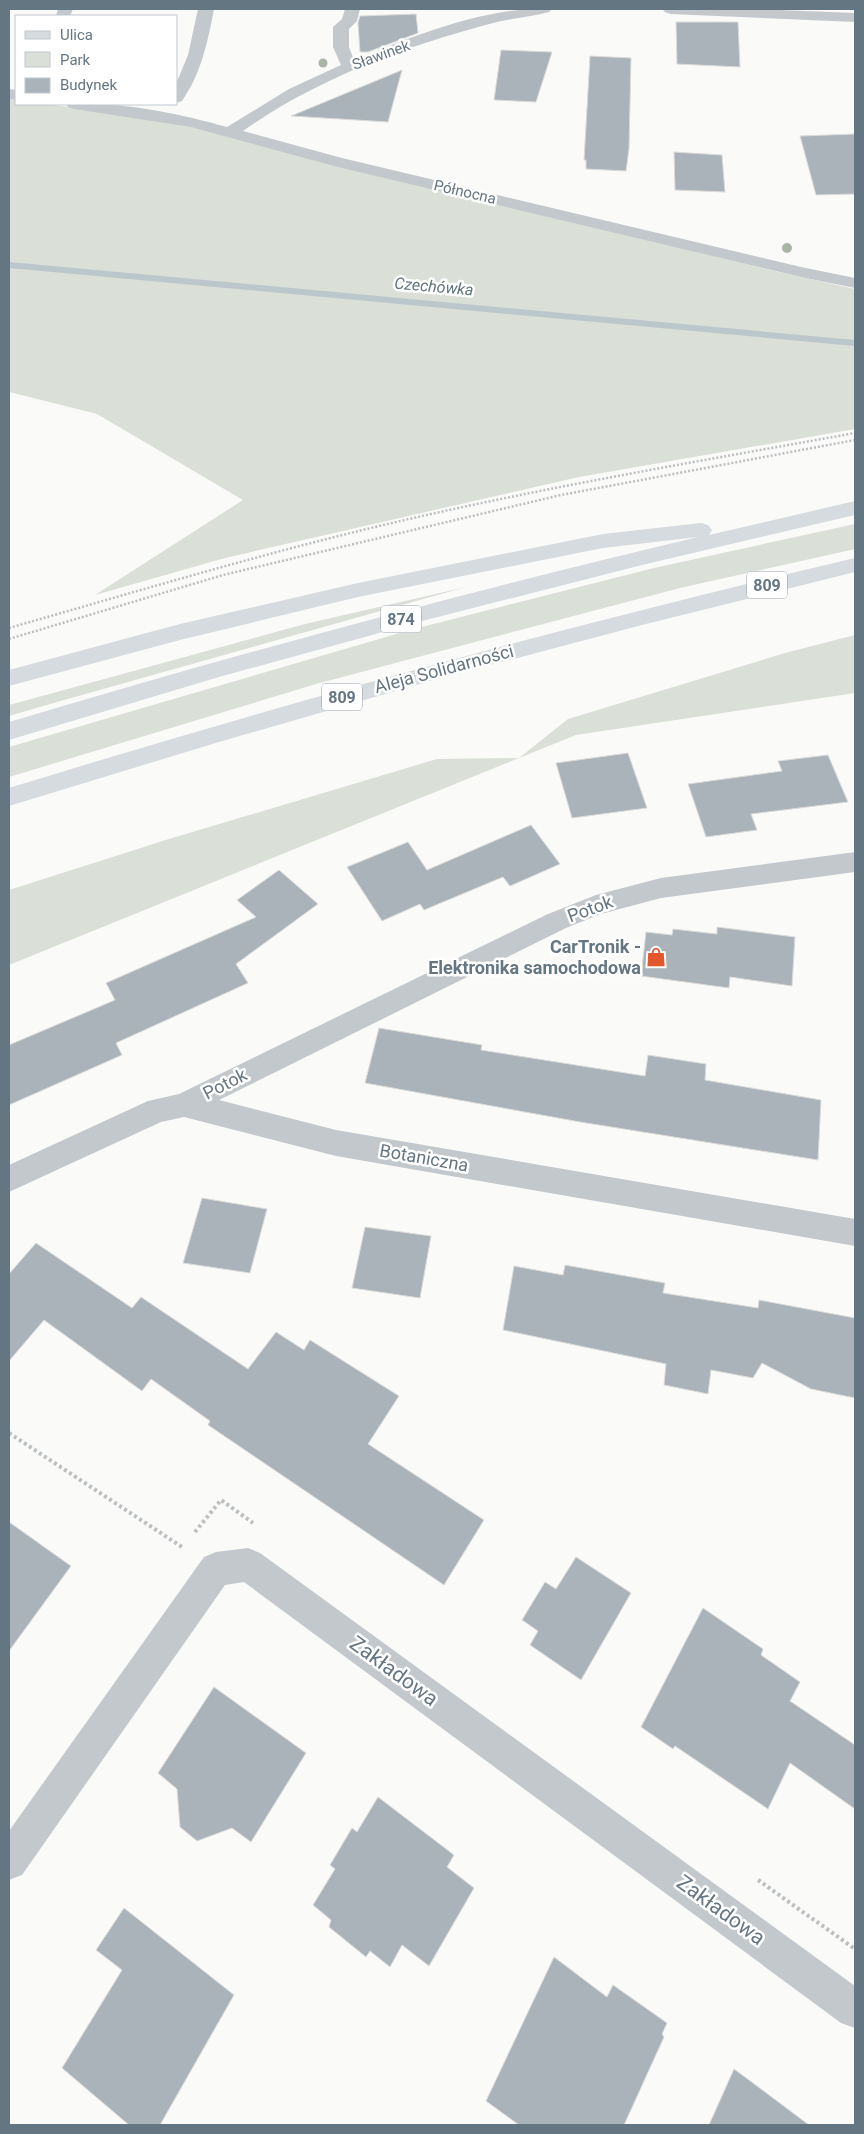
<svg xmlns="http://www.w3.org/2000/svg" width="864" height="2134" font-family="Roboto,sans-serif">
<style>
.green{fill:#dadfd7}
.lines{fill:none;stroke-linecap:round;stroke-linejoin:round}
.stream{fill:#bbc7cb;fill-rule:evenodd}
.building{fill:#aab3b9;stroke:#dcdcda}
.path-far1{stroke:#bbbfc2;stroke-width:2.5;stroke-dasharray:2 2;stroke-linecap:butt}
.path{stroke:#bbbfc2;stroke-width:4;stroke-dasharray:3 3;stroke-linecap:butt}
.minor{fill:#c3c8cc;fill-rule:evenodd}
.major{fill:#d6dbdf;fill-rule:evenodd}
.tree{fill:#aab4a7}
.labels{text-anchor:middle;stroke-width:5;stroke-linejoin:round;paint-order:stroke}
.far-street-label{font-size:15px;fill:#657683;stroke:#fff}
.far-water-label{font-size:16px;font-style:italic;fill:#60757c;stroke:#fff}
.shield{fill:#fff;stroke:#939fa8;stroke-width:1}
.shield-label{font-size:16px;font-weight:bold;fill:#657683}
.street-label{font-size:18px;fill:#657683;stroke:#fff}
.poi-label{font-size:18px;font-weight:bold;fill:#657683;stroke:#fff;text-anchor:end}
.near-street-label{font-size:21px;fill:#657683;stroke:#fff}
</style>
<rect width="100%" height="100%" fill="#fafaf8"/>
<!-- green -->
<path class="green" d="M9 99 16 100V104H46L172 121 770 270 855 289V429L579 477 225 558 95 595 243 500 97 414 9 392Z
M855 524V549L680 588 316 684 9 777V747L410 630 654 568Z
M466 587 57 702 9 716V705L305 624Z
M855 635V693L576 735 519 758 9 965V890L169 839 437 759 519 758 568 719 785 653Z"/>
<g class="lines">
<!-- stream -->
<path class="stream" d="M9 262 855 340V346L9 268Z"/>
</g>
<!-- building -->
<path class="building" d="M416 14 418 33 368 52H360L358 23 360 16Z
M676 22H738L740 67 677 64Z
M501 50 552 52 536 102 494 100Z
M590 56 631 58 629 149 626 171 586 169V160H584Z
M402 70 388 122 291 116Z
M855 134V194L816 195 800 136Z
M674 152 722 155 725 192 675 190Z
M628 753 647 808 572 818 556 763Z
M828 755 848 802 751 814 757 830 706 837 688 784 782 771 778 761Z
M531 825 560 864 510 886 503 877 424 910 420 904 382 921 347 867 408 842 427 870Z
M279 870 318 904 236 964 248 983 116 1043 122 1055 9 1105V1045L115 1000 106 983 256 917 237 900Z
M717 927 795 937 792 986 730 977 729 988 641 976 646 932 672 935 673 929 717 934Z
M379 1028 482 1045 481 1050 645 1076 648 1055 706 1064 705 1080 821 1100 818 1160 580 1122 365 1083Z
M202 1198 267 1209 250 1273 183 1263Z
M365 1227 431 1236 420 1298 352 1288Z
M36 1243 132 1308 141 1297 248 1369 276 1332 304 1350 310 1340 399 1396 368 1444 484 1520 444 1585 208 1425 210 1421 151 1379 142 1391 44 1320 9 1361V1274Z
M565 1265 665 1283 663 1293 758 1308 759 1300 855 1318V1398L811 1389 762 1363 753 1378 711 1370 708 1394 664 1385 666 1364 503 1330 514 1266 563 1275Z
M9 1522 71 1566 9 1651Z
M576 1557 631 1593 581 1680 530 1645 538 1631 522 1620 545 1582 556 1589Z
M703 1608 763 1649 761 1655 800 1682 790 1701 855 1745V1809L790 1763 768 1809 675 1746 673 1749 641 1727Z
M214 1687 306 1753 251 1842 232 1828 197 1841 180 1827 177 1789 158 1773Z
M378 1797 454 1855 447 1867 474 1888 429 1966 402 1945 390 1967 370 1951 366 1957 329 1927 331 1920 313 1905 335 1869 330 1865 352 1828 357 1832Z
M124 1908 234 1995 160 2125H129L62 2068 122 1970 96 1950Z
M554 1957 607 1997 613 1985 667 2023 662 2034 664 2037 624 2125H519L486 2101Z
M734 2069 761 2089 809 2125H709Z"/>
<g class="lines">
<!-- path-far1 -->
<path class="path-far1" d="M9 628C142 590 274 550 409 519 557 485 706 460 855 433
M9 639 223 575 561 495 855 440"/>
<!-- path -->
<path class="path" d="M9 1433 182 1547
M195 1532 221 1500 253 1523
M758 1880 855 1949"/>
<!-- minor -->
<path class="minor" d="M58 9H73L70 16H56Z
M198 9H214C208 41 201 74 182 101L176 103V84L188 55Z
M345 9H360L357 21 349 29V47L354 60C412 36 490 5 552 9L549 12C531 17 512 18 493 23 406 46 316 79 243 131L342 158 801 267 855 278V288L801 277 338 167 191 127 74 109 68 107 66 104C118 101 177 113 227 127L289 89 341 65 333 47V27L342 19Z
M662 9H758L855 13V22L670 14 665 12Z
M9 89 16 90V100L9 99Z
M855 852V872L661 898 601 914 566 928 219 1100 336 1130 855 1219V1246L336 1156 184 1117 161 1122 9 1192V1165L148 1101 179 1094 548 914 596 895 661 878Z
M248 1548 260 1553 855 1986V2028L841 2023 244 1582 225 1585 22 1875 9 1880V1831L204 1557 216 1552Z"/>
<!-- major -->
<path class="major" d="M855 501V515L642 565 430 619 219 677 9 740V722C237 654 466 592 698 537L603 548 358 597 180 640 9 686V670L180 624 358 583 603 534 701 523 708 525 712 530 709 535Z
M855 558V572L642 625 430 681 219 742 9 806V788C288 702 570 625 855 558Z"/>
</g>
<!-- trees -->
<g class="tree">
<circle cx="323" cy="63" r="4.5"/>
<circle cx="787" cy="248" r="5"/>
</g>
<!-- icons -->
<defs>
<symbol id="shop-bare" viewBox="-9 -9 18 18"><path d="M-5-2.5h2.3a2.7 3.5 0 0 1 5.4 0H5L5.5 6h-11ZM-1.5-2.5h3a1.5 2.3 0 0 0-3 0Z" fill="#e4572e" stroke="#fff" stroke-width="2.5" paint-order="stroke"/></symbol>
</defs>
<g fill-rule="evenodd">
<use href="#shop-bare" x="642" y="943" width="28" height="28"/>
</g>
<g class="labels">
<!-- far-street labels -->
<g class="far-street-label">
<text transform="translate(381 55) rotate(-20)" y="5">Sławinek</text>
<text transform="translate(465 192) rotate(13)" y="5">Północna</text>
</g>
<!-- far-water labels -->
<g class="far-water-label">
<text transform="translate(434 286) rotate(5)" y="6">Czechówka</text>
</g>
<!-- shield labels -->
<g class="shield">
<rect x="747" y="571.5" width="40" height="27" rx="4"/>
<rect x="381" y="605.5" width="40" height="27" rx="4"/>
<rect x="322" y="683.5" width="40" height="27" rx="4"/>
</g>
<g class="shield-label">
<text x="767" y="591">809</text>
<text x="401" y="625">874</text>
<text x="342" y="703">809</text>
</g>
<!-- street labels -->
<g class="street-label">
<text transform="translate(444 669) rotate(-15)" y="6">Aleja Solidarności</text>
<text transform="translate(590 909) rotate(-20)" y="6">Potok</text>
<text transform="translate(225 1084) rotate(-27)" y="6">Potok</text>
<text transform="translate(424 1158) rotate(10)" y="6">Botaniczna</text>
</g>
<!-- poi labels -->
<g class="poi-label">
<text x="641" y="953">CarTronik -<tspan x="641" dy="21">Elektronika samochodowa</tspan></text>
</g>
<!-- near-street labels -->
<g class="near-street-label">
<text transform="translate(394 1671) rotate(36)" y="7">Zakładowa</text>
<text transform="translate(721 1910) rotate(36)" y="7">Zakładowa</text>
</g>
</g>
<!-- border -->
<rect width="864" height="2134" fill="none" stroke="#657683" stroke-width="20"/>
<!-- legend -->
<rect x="15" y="15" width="162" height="90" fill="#ffffff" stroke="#c1c8cd"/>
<rect x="25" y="31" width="25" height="8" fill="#d6dbdf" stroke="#c1c8cd"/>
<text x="60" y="40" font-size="15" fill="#657683">Ulica</text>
<rect x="25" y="52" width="25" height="15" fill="#dadfd7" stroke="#c1c8cd"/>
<text x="60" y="65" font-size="15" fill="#657683">Park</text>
<rect x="25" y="78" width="25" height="15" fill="#aab3b9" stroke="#c1c8cd"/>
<text x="60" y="90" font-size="15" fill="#657683">Budynek</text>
</svg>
